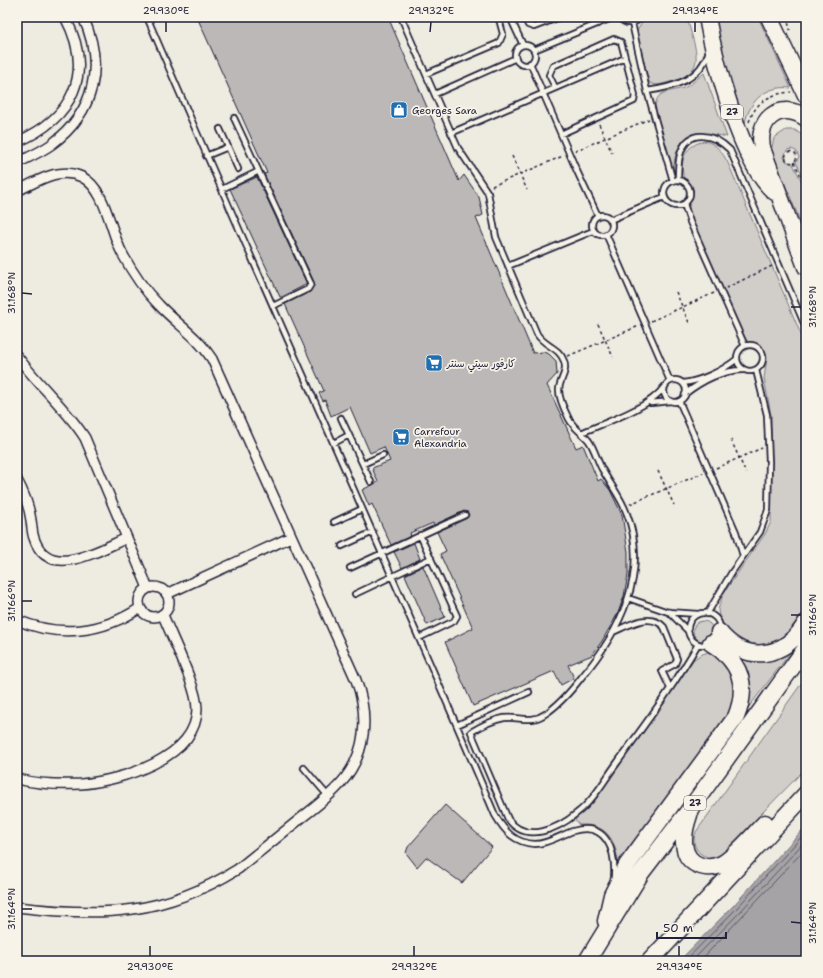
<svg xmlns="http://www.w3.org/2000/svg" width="823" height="978" font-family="'Shantell Sans','Playpen Sans Arabic',sans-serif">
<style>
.green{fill:#d1cdc9;stroke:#7a7882}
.water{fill:#a6a3a6;stroke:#716f7b}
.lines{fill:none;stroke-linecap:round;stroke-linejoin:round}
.shore{stroke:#575666;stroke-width:1}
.building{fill:#bbb8b7;stroke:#22223b}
.lane-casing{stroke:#22223b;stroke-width:8}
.street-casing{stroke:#22223b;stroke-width:12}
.highway-casing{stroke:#22223b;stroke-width:19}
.path{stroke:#22223b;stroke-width:1.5;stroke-dasharray:3 3;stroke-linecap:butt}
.lane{stroke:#f7f3e8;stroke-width:4.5}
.street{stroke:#f7f3e8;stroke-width:9}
.highway{stroke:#f7f3e8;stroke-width:16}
.ticks{fill:none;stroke:#22223b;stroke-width:1.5}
.labels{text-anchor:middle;stroke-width:3.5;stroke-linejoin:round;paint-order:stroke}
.shield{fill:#f7f3e8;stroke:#62616f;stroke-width:1}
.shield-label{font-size:9px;font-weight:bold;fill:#22223b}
.poi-label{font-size:10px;fill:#22223b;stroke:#f7f3e8;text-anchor:start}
.neatline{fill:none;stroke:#22223b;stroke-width:1.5}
.ticks-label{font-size:10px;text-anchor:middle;fill:#22223b}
</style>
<rect width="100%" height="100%" fill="#eeebe1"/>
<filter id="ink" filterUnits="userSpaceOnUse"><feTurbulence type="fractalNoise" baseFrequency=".025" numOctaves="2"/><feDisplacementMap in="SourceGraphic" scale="8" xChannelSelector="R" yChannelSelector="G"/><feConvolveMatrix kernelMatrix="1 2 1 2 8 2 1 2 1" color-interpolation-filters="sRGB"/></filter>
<g filter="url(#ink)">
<!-- green -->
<path class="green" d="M646 17H687C694 48 710 72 670 82 662 84 655 87 649 82L636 32Z
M714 17H758L791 88C766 85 750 100 745 123L724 62Z
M704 73 727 137C692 129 676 133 673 172L655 108C656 88 672 93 686 87 693 83 698 78 704 73Z
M786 130H795L806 138V182L796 162 799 157 796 151 792 149 787 150 784 157 786 161 793 164 806 190V235L771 151 774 138Z
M705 141C717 144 722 152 728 163L806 346V607L800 623 790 638 750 651 726 630 719 616 718 610 723 594 765 534 771 522V415L764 378 767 358 765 351 759 345 747 341 744 335 693 222C692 217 688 211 689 206 692 190 699 191 684 179 679 160 685 145 705 141Z
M693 631a10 10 0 1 1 20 0a10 10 0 1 1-20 0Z
M724 643 794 648 745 712Z
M708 652C735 653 734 683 738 704L619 871C617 845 611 823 579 825L575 820 611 775 694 659 700 655Z
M806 677V768L722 854C706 864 688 849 696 832Z"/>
<!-- water -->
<path class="water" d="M806 826V961H679L733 906Z"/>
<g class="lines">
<!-- shore -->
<path class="shore" d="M685 961 736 909 806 832
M692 961 740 912 806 840
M700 961 806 848"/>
</g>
<!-- building -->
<path class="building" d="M197 17H388L459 181 464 175 479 197 483 215 476 218 533 353 543 352 549 354 556 361 557 374 547 385 576 448 583 445 598 481 601 479 610 490 622 515 628 552V575L624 596 618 613 602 641 592 655 568 665 574 678 561 685 554 671 473 706 445 642 473 628 440 554 446 551 437 532 467 518 469 514 464 511 434 525 433 523 410 533 411 536 391 545 372 504 369 506 362 490 378 482 372 468 390 461 384 447 370 453 350 407 331 416 325 400 323 401 319 393 324 391 285 304 310 292 314 282 264 174 267 173Z
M257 177 307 284 282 297H280L230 189Z
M414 543 420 559 402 568 394 552Z
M423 566 445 617 427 625 405 575Z
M445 805 492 847 462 883 426 857 417 867 406 853 408 847Z"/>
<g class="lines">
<defs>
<path id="lane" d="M147 17C261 284 382 548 495 815 505 832 515 843 535 844 548 844 561 835 573 831 607 821 616 851 614 878
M401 17 458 148 488 193 496 237 537 334C544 346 559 347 564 361 568 373 559 380 559 390 559 400 565 411 569 419 574 429 583 433 589 441 595 450 597 460 602 469 610 484 621 497 627 514 650 573 619 633 581 678 571 691 559 705 545 714 531 724 519 716 504 718 493 720 481 726 471 732L508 819C526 844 558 829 577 813 594 800 605 779 617 763 645 724 674 686 698 644
M510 17 523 45
M524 17 528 25 534 27 560 17
M619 17C625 25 634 25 641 17
M632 23 647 91 673 181
M515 55a10 10 0 1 1 20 0a10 10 0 1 1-20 0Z
M534 50 614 17
M530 63 576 169 598 216
M426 74 499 43 503 34 499 19
M555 87 549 75 553 66 614 39 621 42 635 95 634 101 561 134
M647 91C675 87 700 80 709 51
M435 94 516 58
M234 118 311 284 308 289 273 306
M220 129 238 169
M451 133 625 58
M206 156 228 147
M678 180C678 172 678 163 680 155 688 127 714 134 730 150L806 328
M664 193a13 13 0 1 1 26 0a13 13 0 1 1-26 0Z
M222 189 257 172
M684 204 690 222 745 346
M592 225a10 10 0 1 1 20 0a10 10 0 1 1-20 0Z
M610 220 664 197
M606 234 670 381
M508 266 593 231
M737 358a13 13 0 1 1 26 0a13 13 0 1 1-26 0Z
M664 391a11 11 0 1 1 22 0a11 11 0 1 1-22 0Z
M683 383C701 381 722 371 737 359
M685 394C701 381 724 369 745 370
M679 401 736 532 743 556
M651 403 671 401
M341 418 371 482
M581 433C604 423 650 408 664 387
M334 443 349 435
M363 464 383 455
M334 522 362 509
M342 546 373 532
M350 568 465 515
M355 594 431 558
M628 598 668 612 698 614
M669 612 688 631
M688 629a16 16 0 1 1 32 0a16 16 0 1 1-32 0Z
M707 614 732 572 760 532 768 510 769 462 767 415 756 370
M613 632C629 625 650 612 664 627L677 659 675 664 662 671 670 688
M419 638 454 621 457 616 420 535
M457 725 529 692
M304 768 328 796"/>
<path id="street" d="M17 142C73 118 95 73 65 17
M17 163C29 157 41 152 52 144 95 112 105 65 83 17
M17 191C38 181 59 166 82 177 106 189 110 231 122 253 132 272 144 290 159 305 177 324 198 337 212 359L356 680C369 715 367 754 341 783 329 797 314 808 300 819 279 836 259 852 238 869 163 916 102 917 17 907
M17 356C38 385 66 408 85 438L148 588
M17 480C24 493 29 506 31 520 32 526 32 533 34 538 48 582 101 549 127 538
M139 602a15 15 0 1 1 30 0a15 15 0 1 1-30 0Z
M167 594 291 537
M17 620C59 638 102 633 140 608
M17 779C38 784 60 785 81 784 120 781 197 758 197 709 197 687 172 638 163 615"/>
<path id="highway" d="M707 17C714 58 742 167 775 192
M769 17 806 95
M806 118C780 99 754 121 763 151L806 267
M719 632C746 665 785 658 806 623
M689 815C683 832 678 859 701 866 708 868 716 867 722 864 737 855 753 835 765 823
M606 921 612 895 627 865 736 717C749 685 740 661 711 643
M587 961 641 873 690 809 806 648
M650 961 806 794"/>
</defs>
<!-- lane casing -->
<use href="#lane" class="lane-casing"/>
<!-- street casing -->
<use href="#street" class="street-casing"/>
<!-- highway casing -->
<use href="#highway" class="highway-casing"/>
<!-- path -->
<path class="path" d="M787 17 790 30
M749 122C756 101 770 94 791 92
M599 124 612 153
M575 151 649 119
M785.5 157a5.5 5.5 0 1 1 11 0a5.5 5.5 0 1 1-11 0Z
M512 156 527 190
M794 162 806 186
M492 186 563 156
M726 288 772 266
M676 292 690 325
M651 321 714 293
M598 324 613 357
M568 356 639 326
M731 440 746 473
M716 468 762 448
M658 471 674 505
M630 504 703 473"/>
<!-- lane -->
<use href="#lane" class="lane"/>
<!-- street -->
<use href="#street" class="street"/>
<!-- highway -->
<use href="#highway" class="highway"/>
</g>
</g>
<!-- ticks -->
<path class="ticks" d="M166 32V22M430 32 431 22M695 32V22M22 293 32 294M791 307H801M22 601H32M791 615H801M22 909H32M791 922 801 923M150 956V946M414 956V946M679 956V946"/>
<!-- icons -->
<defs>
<symbol id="shop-square" viewBox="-11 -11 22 22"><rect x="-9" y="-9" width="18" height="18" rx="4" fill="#1f6fb2" stroke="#f7f3e8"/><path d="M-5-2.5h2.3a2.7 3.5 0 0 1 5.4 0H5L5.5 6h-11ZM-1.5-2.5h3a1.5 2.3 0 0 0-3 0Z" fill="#fff"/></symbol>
<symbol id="supermarket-square" viewBox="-11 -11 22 22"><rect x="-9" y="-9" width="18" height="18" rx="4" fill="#1f6fb2" stroke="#f7f3e8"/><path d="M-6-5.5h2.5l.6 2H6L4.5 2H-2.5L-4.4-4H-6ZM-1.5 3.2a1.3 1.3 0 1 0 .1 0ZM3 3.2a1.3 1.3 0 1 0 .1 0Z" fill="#fff"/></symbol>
</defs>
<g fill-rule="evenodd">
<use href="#shop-square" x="389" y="100" width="20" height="20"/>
<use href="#supermarket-square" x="424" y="353" width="20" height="20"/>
<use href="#supermarket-square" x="391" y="427" width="20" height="20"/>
</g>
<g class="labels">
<!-- shield labels -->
<g class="shield">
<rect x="721" y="105" width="22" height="14" rx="3"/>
<rect x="684" y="796" width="22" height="14" rx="3"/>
</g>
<g class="shield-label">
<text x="732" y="115">27</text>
<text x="695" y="806">27</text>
</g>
<!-- poi labels -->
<g class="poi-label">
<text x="412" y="114">Georges Sara</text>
<text x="447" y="367">كارفور سيتي سنتر</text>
<text x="414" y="435">Carrefour<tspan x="414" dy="12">Alexandria</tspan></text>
</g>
</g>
<!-- margin -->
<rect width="823" height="978" fill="none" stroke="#f7f3e8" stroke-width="44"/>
<!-- scale -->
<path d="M657 932v6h69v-6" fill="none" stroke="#22223b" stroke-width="2"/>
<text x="663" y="932" font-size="12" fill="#22223b" stroke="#f7f3e8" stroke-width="3" paint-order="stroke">50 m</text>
<rect x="22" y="22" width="779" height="934" class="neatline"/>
<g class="ticks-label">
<text x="166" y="14">29.930°E</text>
<text x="431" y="14">29.932°E</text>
<text x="695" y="14">29.934°E</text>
<text transform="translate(11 293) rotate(-90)" y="4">31.168°N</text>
<text transform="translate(812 307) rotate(-90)" y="4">31.168°N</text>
<text transform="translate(11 601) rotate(-90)" y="4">31.166°N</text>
<text transform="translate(812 615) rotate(-90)" y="4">31.166°N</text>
<text transform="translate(11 909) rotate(-90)" y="4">31.164°N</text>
<text transform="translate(812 923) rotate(-90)" y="4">31.164°N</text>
<text x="150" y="970">29.930°E</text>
<text x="414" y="970">29.932°E</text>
<text x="679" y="970">29.934°E</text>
</g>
</svg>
